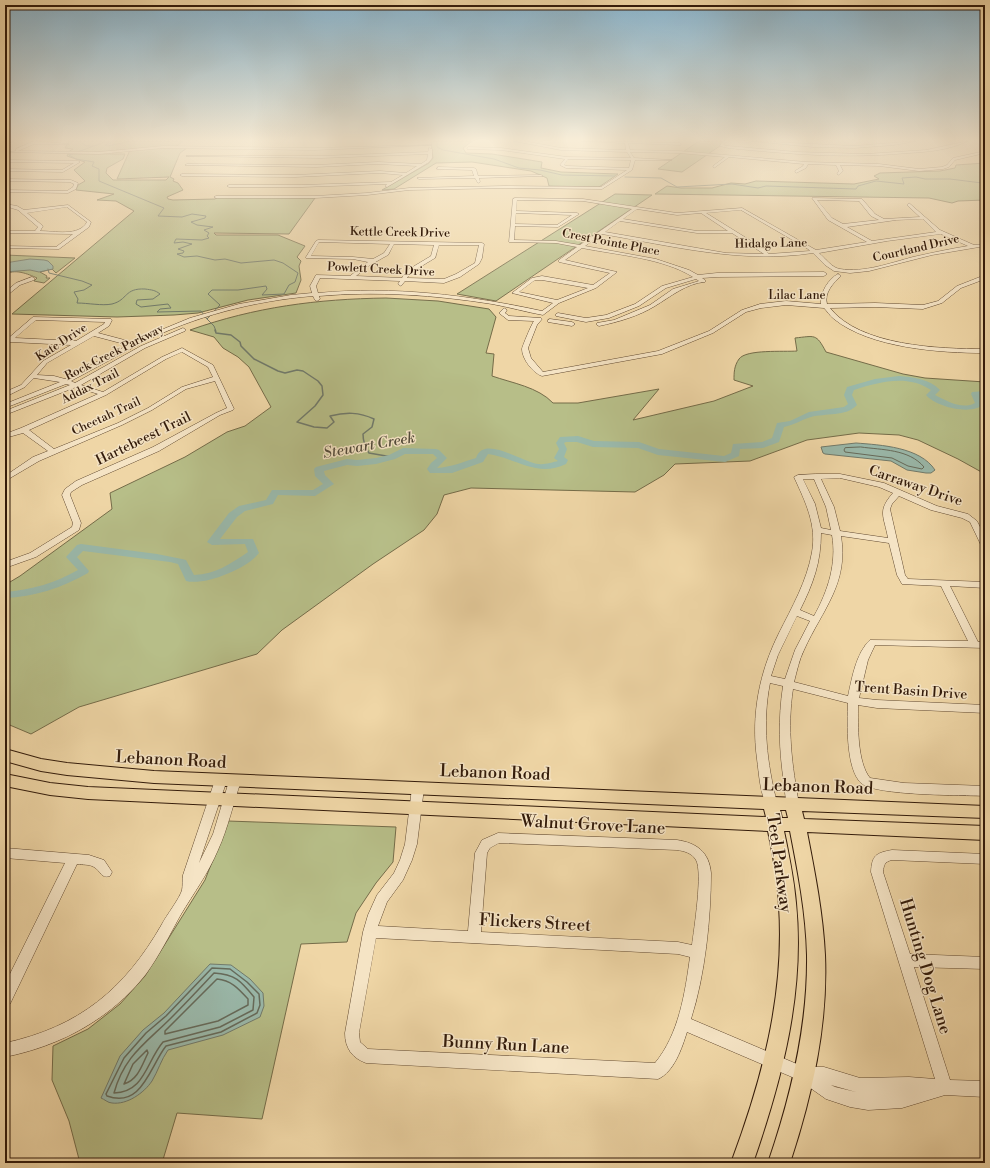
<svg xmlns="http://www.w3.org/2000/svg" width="990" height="1168" font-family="'Libre Bodoni',serif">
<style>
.green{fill:#b7be88;stroke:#756c49}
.water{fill:#9ab9ab;stroke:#717a6b}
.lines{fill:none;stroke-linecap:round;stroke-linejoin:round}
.shore-far1{stroke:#666a5a;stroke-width:1}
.shore{stroke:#666a5a;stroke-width:1.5}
.stream-far1{stroke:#717a6b;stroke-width:1}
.stream{stroke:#717a6b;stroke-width:1.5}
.river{fill:#9ab9ab;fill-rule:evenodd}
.minor-casing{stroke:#624a31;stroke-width:1}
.major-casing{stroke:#331b0a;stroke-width:2}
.minor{fill:#f5e4c5;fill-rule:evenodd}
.major{fill:#efd6a6;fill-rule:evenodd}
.rail{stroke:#331b0a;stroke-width:1;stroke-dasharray:3 3;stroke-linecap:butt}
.labels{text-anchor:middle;stroke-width:3;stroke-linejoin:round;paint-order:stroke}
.far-street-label{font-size:12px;fill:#331b0a;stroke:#f5e4c5}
.street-label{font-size:14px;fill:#331b0a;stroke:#f5e4c5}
.water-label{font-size:15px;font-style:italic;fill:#524a3a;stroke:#f5e4c5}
.near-street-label{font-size:17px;fill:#331b0a;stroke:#f5e4c5}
</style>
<rect width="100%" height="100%" fill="#efd6a6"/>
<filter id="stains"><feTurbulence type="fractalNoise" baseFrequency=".005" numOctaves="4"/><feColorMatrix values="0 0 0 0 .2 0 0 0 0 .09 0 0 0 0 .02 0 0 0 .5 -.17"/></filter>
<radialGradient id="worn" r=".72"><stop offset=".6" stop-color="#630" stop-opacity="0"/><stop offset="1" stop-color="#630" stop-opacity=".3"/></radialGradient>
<!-- green -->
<path class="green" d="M69 141H183L177 146 94 152H68L73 149 65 148Z
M431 141H472L463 148 466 153 492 154 542 162 541 168 561 172 618 174 599 187 549 186 547 178 531 171 472 162 436 163 394 189 382 190 429 163 433 158Z
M699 141H727L682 172 658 169Z
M151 148H187L180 153 170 177 174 179 173 181 178 183 183 190 167 197 168 199 173 200 215 199 218 197 315 198 289 234 214 233 216 235H278L305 246 297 257 301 261 299 266 301 280 296 293 248 300 198 313 174 315 117 317 12 314 134 211 116 201 97 200 114 194 76 190 78 185 85 181 74 170 85 162 67 156 68 154H125L123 159 107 168 106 173 113 180H166L169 177 117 179 130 150Z
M985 163V200L958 201 952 203 929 198 655 194 667 186 681 188H712L731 183 745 184 756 181 854 184 879 179 874 176 880 173 940 171 955 168 956 165Z
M615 194 652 195 496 301 457 294Z
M5 255 75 258 56 273 52 269 40 272 47 276 46 278H50L44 283 34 281 37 278C28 274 14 268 5 275Z
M386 298 438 301 489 309 496 317 486 353 494 354 492 376C512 383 538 387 553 403H578L659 389 633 420 714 401 753 386 734 380C734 373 734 366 739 359 746 349 784 352 797 351L795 338C815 336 816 333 826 352L903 374 925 378 985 382V474L958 459 918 440 899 435 859 433 807 440 750 461 675 464 664 475 635 492 471 488 444 495 437 514 424 530 373 564 282 630 257 654 79 707 31 734 5 723V585L20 576 112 509 110 493 185 457 227 432 245 426 271 407 249 367 238 357 223 348 214 337 190 330C255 307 317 299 386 298Z
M228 821 396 827 393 862 376 883 356 913 347 942 301 944 262 1119 177 1113 162 1163H80L69 1121 52 1080 53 1046 88 1029 120 1004 145 976 205 880Z"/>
<!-- water -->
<path class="water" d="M30 259 44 260 48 261 53 266V269L39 272 30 270 5 272V263Z
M856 443C881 445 920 447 935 470L931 473H926L907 470 891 461 825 454 823 453 821 447Z
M210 964 231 965 250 979 263 993 264 1006 260 1017 223 1035 168 1050C161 1060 158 1071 152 1081 144 1093 127 1105 112 1103 108 1103 104 1099 101 1098L120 1056 143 1030 164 1013Z"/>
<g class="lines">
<!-- shore-far1 -->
<path class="shore-far1" d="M861 447C882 450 909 449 924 467L922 469 908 466 892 458 845 452 844 450 845 448Z"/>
<!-- shore -->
<path class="shore" d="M212 968 230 969 247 982 259 994 260 1005 257 1013 221 1032 166 1046C150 1066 142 1109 107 1096L106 1094 124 1058 146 1033 166 1016Z
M214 973C235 974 241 981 254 997L253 1010 220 1027 163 1042C146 1062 145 1092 114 1093 124 1056 146 1043 171 1018 186 1003 200 988 214 973Z
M217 979C231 980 239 989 248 999V1005L218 1021 165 1034V1031Z
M147 1050 148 1053C142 1065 138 1080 124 1084L133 1064Z"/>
<!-- stream-far1 -->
<path class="stream-far1" d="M79 141 86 146H94
M131 141 108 146 105 145 111 143 105 142 69 155 76 159 94 162 92 166 99 169V181L164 208 158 216 182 217 192 214 206 216 205 218 191 222 197 225 213 227 204 230 209 233 207 236 209 238 202 240 176 239 174 243 183 242 192 244 178 249 184 251 183 253 177 254 184 257 197 256 215 260 225 259 241 263 274 260 283 263 298 273 295 282 289 285 284 294 262 295 267 289 266 286 238 290H212L208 294 220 305 207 319 214 326 216 331
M437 141V147L443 150 494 159 519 168 540 170 562 175 615 176
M625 177 661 178 677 187 732 184 758 188 766 186 856 189 858 186 876 181 904 184 902 178 916 177 925 179H950L982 183V181H985
M48 269 49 273 82 281 92 285 84 290 74 292 78 299 77 303C88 303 102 306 112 304 128 300 124 288 145 289 152 290 155 290 160 294L153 299 137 300 136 304 141 307 168 304 171 308 160 309 157 312 201 311 207 319"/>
<!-- stream -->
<path class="stream" d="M215 330 216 333 231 335 240 342 241 346 254 359 278 371 285 373 297 370 303 371 318 381 322 386 323 395 315 406 297 422 314 427 327 428 334 422 330 416C346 412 359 412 374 419L372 427 363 434C363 441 365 447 369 453L392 457"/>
<!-- river -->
<path class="river" d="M899 376C912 377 930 379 940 390L935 395C947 401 962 410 975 403L971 394 972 392 985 391V395L980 396 984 404C972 416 936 407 926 395L931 390C907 374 879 382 854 390L852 395 857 405C846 417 825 413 811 417 801 420 794 425 784 427L779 442 763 448 740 449 739 456 725 462 658 455 638 448 593 447 577 442H566L564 443 567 449 564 457 568 460 566 464C537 478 516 458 488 454L483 462 452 473H430L427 469 431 463 437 458 433 454H405L395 459 376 464 357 466 347 465 324 471 325 475 334 484 315 496 278 495 273 504 245 511 237 517 220 539H253L259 553C248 568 205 586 186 581L178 564 170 562 83 551 77 557 89 571 88 573C62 588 34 597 5 598V592C31 590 55 583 78 570L66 557 77 545 81 544 157 554 182 559 186 560 194 575C216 574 230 564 248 552L245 544 212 545 207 542 229 513 239 506 266 500 272 490H313L323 484 315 476 314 469 316 467 347 459 357 460 376 458 389 455 403 448 436 449 439 450 447 458 437 468C451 467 463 462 476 458 484 434 523 463 539 464 544 465 553 462 558 461L554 458 559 449 556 443 560 437 578 436 594 441 639 442 659 449 724 456 731 453 733 444 762 442 772 438 777 423 790 421 809 412 844 407 848 404 844 395 847 387 875 379Z"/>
<defs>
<path id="minor" d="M34 141 69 144H34L18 151 99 152 163 146 314 148 432 145 314 150 163 148 99 154 10 152 16 151V149Z
M514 141H524L561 148 626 150 625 143 581 141 680 143 681 145 628 143 630 150 679 151 806 162 879 164 919 169 942 167 947 165 953 158 985 151V153L955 160 949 167 943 169 919 171 879 166 840 165 843 171 839 175 837 174 839 171 836 165 808 164 806 168 796 173 795 171 803 166 804 164 729 157 714 168 713 166 725 157 679 153 630 152 634 158 672 160H635L632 170 602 189 505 188 409 190 367 195 315 198H216L214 197 216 196H315L367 193 409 188 505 186 601 187 627 170 566 168 560 165 565 159 501 150 467 149 468 147 501 148 567 157 631 158 627 152 561 150ZM568 159 631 160 629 168 567 166 564 165Z
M723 141H727L723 145 728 146 797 152 866 154 926 150 968 141C949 150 928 152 908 153 848 159 788 154 728 148L720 146Z
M751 141 854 146 916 141 894 145 854 148 813 147Z
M429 148 432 149V158L429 162 387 187 385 186 387 184 302 187H229L227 186 229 185H302L391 182 403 175 380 173 295 177 182 176 180 175 182 174 295 175 380 171 406 173 417 166 378 164 316 167 185 165 187 164 316 165 378 162 421 164 427 160 428 154 321 158 186 156H321L428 152Z
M5 160 78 161 80 162 63 172 5 171V169L62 170 74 163 5 162Z
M438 167 474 168 476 169 478 176 541 175 543 176 479 178 480 182 478 183 475 178 419 179 417 178 474 176 472 170 437 169Z
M5 179 71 180 78 183 76 189 68 193 5 192V190L67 191 73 187 74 184 70 182 5 181Z
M515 198 583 199 677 213 742 208 816 250 867 242 828 220 812 198 862 199 875 214 884 219 920 217 907 205 909 203 940 230 974 245 985 244V246L932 255 869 271 850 273 834 271 825 265 813 253C742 264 672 246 602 234L585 246 656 259 689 270 698 275 717 273 824 272 827 274 824 276 717 277 702 278 705 280V282C687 283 670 297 655 306 639 316 618 322 599 326L597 325V323L614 320 650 305 673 289 699 281 696 279 666 288 639 306 609 318 586 322 556 316V314L558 313 586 318 606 315 635 304 662 286 693 277C663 258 617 255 582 248L565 260 617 272 596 288 559 303 543 315C526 312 509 307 492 304 435 295 377 291 319 296L320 299 317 301 315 300 313 296C254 301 195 316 141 343L137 346 134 347 71 381 75 383 141 346 183 328 186 330 185 331 145 348 81 385 103 392 162 357 182 348 213 365 234 409 233 410 220 415 159 451 82 485 71 492 70 495 81 523 79 530 36 557 5 568V562L30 553 72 527 73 523 62 495 65 489 76 481 153 447 216 413 227 408 215 381 186 389 152 410 122 425 39 461 5 481V476L33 457 48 451 23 433 5 438V434L21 428 98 394 76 387 5 415V411L70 385 66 384 5 408V404L60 382 34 378 25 387 5 397V392L21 385 43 361 71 345 11 342 5 346V341L33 317 111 319 112 320 109 326 98 333 132 342 190 318 239 304 291 295 312 293 310 286 316 275 350 276 368 262 353 259 306 258V257L316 241 318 240 482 243 484 244 482 258 479 264 460 277 444 283 405 281 401 286 398 284 400 281 320 278 316 286 318 293C394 286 468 295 542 311L553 303 512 293 532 278 542 276 593 285 610 273 559 262V260L577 247 556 243 509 242 513 199ZM517 200 583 201 632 209 580 245 556 241 514 240 515 226 558 227 579 214 577 213 516 211ZM817 200 859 201 871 216 879 220 843 224 832 218ZM637 209 677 215 701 213 728 231H697L623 219ZM741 210 808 249 810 251 769 254 764 249 706 213ZM516 213 572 215 557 225 515 224ZM923 219 936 232 872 241 847 227 896 220ZM620 221 697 233H732L764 254 726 253 605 232ZM941 234 968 246C949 249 931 253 913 257 890 263 864 273 840 269 832 268 825 258 819 253L887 241ZM319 242 390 244 384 253 373 259 353 257 311 256ZM394 244 434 245 431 256 406 271 402 278 356 276 370 265 388 255ZM439 245H479L475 263 456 274 444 279 407 278 410 273 435 258ZM535 280H542L588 288 557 300 519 292ZM36 320 105 322 104 324 76 341 15 338ZM94 336 128 345 65 379 54 376 37 375 47 363ZM182 352 208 367 213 377 182 387 148 408 118 423 54 449 29 430 106 395 166 359Z
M5 204 17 206 24 210 68 205 91 222 89 227 59 249 5 248V246L56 247 73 234 5 233V231H35L38 227 18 210 5 206ZM67 207 87 222C79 237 54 231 40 231L43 226 27 213Z
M838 274 841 276C833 283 824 293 827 304L875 303 923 305 938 301 957 286 985 275V279L961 288 942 303 923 309 875 307 830 308C860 346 939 349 985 349V353C940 353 870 348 834 319 830 316 827 311 824 308L786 305 761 308 746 312 713 333 662 354 542 376C533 373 522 359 522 349 522 347 532 323 534 321L508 320 499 313 504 308 507 310 505 313 509 316 541 318 542 319 537 325 528 348 531 358 543 372 658 351 709 331 742 310 760 304 786 301 821 304C820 293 828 279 838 274Z
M32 277 34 278V280L20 285 5 297V292L16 283Z
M550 319 572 322 575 324 572 326 548 322V320Z
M816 474H840L884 483 937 506 968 514 977 521 985 537V548L981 545 970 522 962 518 931 510 899 496 892 504 890 509 905 575 908 579 985 582V588L950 586 978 642H985V648L875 645 868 660 859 698 877 700 985 705V713L877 708 858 705C858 725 857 762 870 778L904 783 985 786V796C963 795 875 796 861 783 846 769 847 723 848 703L793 689C787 728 792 766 799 804L797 807 793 809 789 807C785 800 785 791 784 783 779 750 778 719 783 686L770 683C762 723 767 763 777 803L775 806 771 808 767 806C760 793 759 774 757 759 751 715 759 673 779 633 792 607 807 581 812 552 817 525 805 501 794 477L798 475ZM840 478 879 487 893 493C877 511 884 516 888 538L840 531 834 507 821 479ZM803 479H814L826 507 831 530 821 528 815 504ZM821 533 832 535C837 563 828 591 814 616L800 610C813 584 821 563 821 533ZM841 536 889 543 897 575 902 584 941 586 968 641 870 640C856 653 852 678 848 696L794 682C797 671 799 660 804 650 822 610 849 584 841 536ZM797 616 810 621 795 650 785 679 771 676 778 655Z
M221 776 225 777 227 780 199 863 213 834 229 781 231 778 235 777 239 778 241 781C233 804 228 828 218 850 208 874 193 894 180 916 169 936 159 956 146 974 111 1019 60 1046 5 1057V1043C79 1027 125 989 162 924 166 916 180 898 182 890 183 886 182 880 183 875L215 780 217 777Z
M418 783 422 785 424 788 417 844 412 860 403 880 387 902 378 926 468 931 475 853 482 840 498 833 677 840C697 843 709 852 711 873 711 918 705 976 691 1019L804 1067H824L860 1078 909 1077 935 1079 871 872C872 855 876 853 892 850L985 854V864L892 860C884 862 884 865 883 872L910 954 985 957V969L914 967 950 1080 985 1081V1097L945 1095 902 1108 868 1110 850 1107 826 1099 799 1080 687 1032C682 1048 674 1072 658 1079L366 1063C352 1058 345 1048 345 1033L363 932 368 915 377 895 394 873 400 860 405 844 412 788 414 785ZM499 843 677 850C684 851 692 853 696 860 703 872 694 929 692 945L678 942 481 932 487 853 490 848ZM376 938 678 954 690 957C685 993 679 1034 655 1063L368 1049 360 1042 359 1033ZM831 1085 856 1092 835 1087Z
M5 848 89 855 104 860 112 872 110 876C101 879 101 871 94 867 89 864 83 865 77 864L10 1004 5 1006V984L65 863 5 858Z"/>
<path id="major" d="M5 749 41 759 67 763 154 771 985 806V818L802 811 804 819 985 826V840L807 832C815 873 823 914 825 955 828 1026 812 1096 790 1163H768C791 1096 808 1026 807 955 806 913 798 872 790 831H784C789 855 794 879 796 903 805 993 782 1079 753 1163H731C762 1080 785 995 779 906 778 880 773 855 768 831L88 799 50 795 5 786V774L50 783 88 787 766 817 764 809 154 783 67 775 41 771 5 761ZM780 810H786L788 818H782Z"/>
</defs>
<!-- minor casing -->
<use href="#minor" class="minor-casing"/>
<!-- major casing -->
<use href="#major" class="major-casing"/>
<!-- minor -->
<use href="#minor" class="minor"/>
<!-- major -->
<use href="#major" class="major"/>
<!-- rail -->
<path class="rail" d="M5 145 14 141"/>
</g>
<!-- sky -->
<linearGradient id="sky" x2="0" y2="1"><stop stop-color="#89b6d0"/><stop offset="0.46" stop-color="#f8edd7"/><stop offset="1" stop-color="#f8edd7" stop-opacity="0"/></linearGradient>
<rect width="990" height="305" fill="url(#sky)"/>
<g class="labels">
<!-- far-street labels -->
<g class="far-street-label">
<text transform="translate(400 232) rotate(1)" y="4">Kettle Creek Drive</text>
<text transform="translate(611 242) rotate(11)" y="4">Crest Pointe Place</text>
<text transform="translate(771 243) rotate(-1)" y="4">Hidalgo Lane</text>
<text transform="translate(916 248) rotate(-13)" y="4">Courtland Drive</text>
<text transform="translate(381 269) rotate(3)" y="4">Powlett Creek Drive</text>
<text x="797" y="299">Lilac Lane</text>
<text transform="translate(61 342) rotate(-33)" y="4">Kate Drive</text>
<text transform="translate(114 352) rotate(-27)" y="4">Rock Creek Parkway</text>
<text transform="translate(90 386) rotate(-27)" y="4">Addax Trail</text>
<text transform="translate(106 416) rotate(-25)" y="4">Cheetah Trail</text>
</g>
<!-- street labels -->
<g class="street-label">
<text transform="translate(143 438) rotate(-26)" y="5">Hartebeest Trail</text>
<text transform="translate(916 485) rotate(19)" y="5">Carraway Drive</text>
<text transform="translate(911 690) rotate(4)" y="5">Trent Basin Drive</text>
</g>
<!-- water labels -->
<g class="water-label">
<text transform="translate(369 445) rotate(-10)" y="5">Stewart Creek</text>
</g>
<!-- near-street labels -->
<g class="near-street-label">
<text transform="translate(171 759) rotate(3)" y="6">Lebanon Road</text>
<text transform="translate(495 772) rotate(2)" y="6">Lebanon Road</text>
<text transform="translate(818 786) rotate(2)" y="6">Lebanon Road</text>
<text transform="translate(593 824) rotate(3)" y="6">Walnut Grove Lane</text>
<text transform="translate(780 863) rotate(82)" y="6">Teel Parkway</text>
<text transform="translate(535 922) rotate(3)" y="6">Flickers Street</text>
<text transform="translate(926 966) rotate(73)" y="6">Hunting Dog Lane</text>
<text transform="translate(506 1044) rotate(3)" y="6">Bunny Run Lane</text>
</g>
</g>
<!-- margin -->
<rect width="990" height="1168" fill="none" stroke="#efd6a6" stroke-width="20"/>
<rect x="6" y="6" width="978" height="1156" fill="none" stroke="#331b0a" stroke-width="2"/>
<rect x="10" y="10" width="970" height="1148" fill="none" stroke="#331b0a"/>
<rect width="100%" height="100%" filter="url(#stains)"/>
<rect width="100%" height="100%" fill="url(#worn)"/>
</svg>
